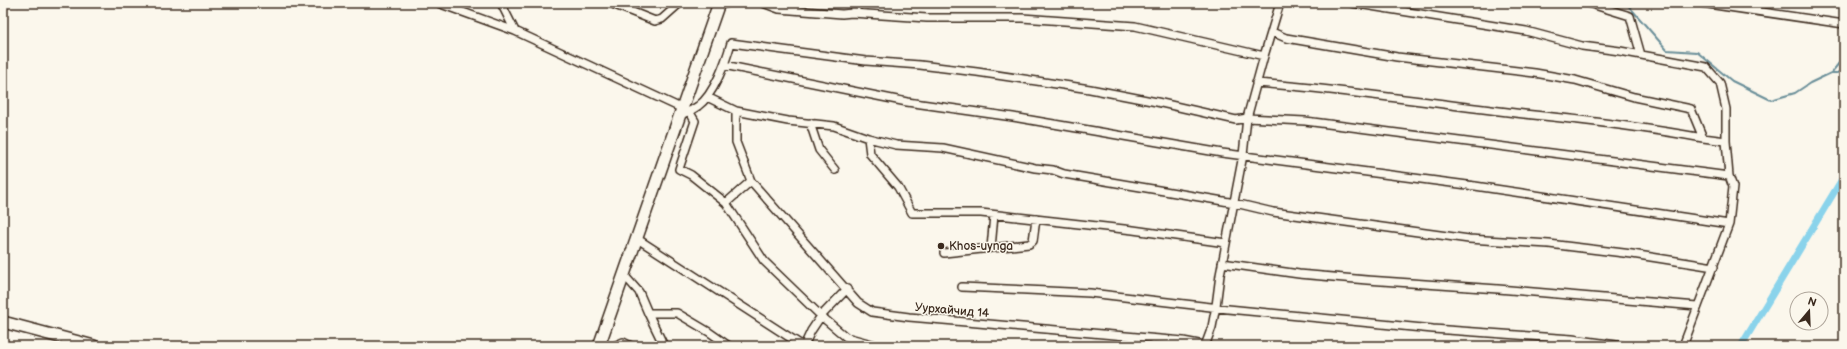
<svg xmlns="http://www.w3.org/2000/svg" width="1847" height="349" font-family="'Balsamiq Sans',sans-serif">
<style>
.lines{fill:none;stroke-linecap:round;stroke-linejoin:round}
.stream{stroke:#6a8f99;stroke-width:2}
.canal{stroke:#8ad3eb;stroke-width:7}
.minor-casing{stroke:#3b2a1e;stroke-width:10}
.secondary-casing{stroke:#3b2a1e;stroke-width:14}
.minor{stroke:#fbf7ec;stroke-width:7}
.secondary{stroke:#fbf7ec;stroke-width:11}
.poi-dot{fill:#3b2a1e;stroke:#fbf7ec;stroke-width:1.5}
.labels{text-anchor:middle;stroke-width:3;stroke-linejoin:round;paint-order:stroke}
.poi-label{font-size:12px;fill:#3b2a1e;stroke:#fbf7ec;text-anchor:start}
.street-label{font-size:12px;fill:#3b2a1e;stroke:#fbf7ec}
</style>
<rect width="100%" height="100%" fill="#fbf7ec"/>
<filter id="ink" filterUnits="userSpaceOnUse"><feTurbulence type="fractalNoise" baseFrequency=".025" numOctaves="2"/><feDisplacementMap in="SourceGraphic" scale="8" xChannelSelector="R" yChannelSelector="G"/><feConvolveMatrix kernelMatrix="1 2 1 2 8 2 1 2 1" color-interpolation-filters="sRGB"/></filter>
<g filter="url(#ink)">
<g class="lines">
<!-- stream -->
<path class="stream" d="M1626 3 1667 50 1697 52 1732 81 1771 100 1795 93 1810 83 1831 73 1844 57
M1831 73H1837L1844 69"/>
<!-- canal -->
<path class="canal" d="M1741 346 1844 176"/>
<defs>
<path id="minor" d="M438 3 515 31
M501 3 515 31 683 109
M610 3 655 21 662 19 680 3
M763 3 779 9 842 14 852 13 927 18H1022L1135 26 1264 56
M1352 3 1526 31 1582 46 1620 51 1706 67 1720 83 1726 109V141
M1588 3 1630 16 1641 55
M1701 3 1844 24
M719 5 728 3
M852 13 860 3
M1272 32 1286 38 1397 57 1535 73 1575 80 1634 97 1691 109 1703 138 1726 141 1729 176 1733 187 1729 224 1683 346
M724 65 907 102 1013 117 1222 153 1475 186 1729 224
M1256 83C1346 89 1434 104 1524 114 1584 120 1643 127 1703 138
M707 97 736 111V142L751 181 726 203 764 261 821 316 811 331 804 346
M689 111 695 121 679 169 691 175 726 203
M736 111 788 121 834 126 868 138 870 154 898 187 912 213H981L1133 230 1226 243
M681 115C687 112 693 110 698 106 714 95 726 61 731 43L866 61 920 65 977 72 1090 89 1157 102 1236 120 1247 118 1305 121 1729 176
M810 123 819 150 835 170
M868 138 896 145 943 148 1035 168 1053 170 1064 174 1235 203 1273 212 1469 239 1549 244 1632 254 1714 267
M751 181 858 303 872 312 909 317 1183 341 1209 346
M636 238 803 346
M991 248 994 215
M944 253 1029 244 1033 241 1036 219
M1222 263 1299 274 1367 280 1498 289 1697 306
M624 275 639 292 648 313H677L709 332 729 346
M962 287 1090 293 1228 309 1433 329 1572 339 1624 346
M847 289 821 316 846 337 879 346
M648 313 664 346
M614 346 623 342 631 346
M1205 346 1212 327 1216 306 1220 275 1243 155 1247 118 1264 56 1280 3"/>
<path id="secondary" d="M3 322 94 346
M599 346 719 3"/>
</defs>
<!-- minor casing -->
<use href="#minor" class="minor-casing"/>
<!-- secondary casing -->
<use href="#secondary" class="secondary-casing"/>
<!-- minor -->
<use href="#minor" class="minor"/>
<!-- secondary -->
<use href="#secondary" class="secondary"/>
</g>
</g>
<!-- markers -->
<circle class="poi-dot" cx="941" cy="246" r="4"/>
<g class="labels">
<!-- poi labels -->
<g class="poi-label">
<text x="949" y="250">Khos-uynga</text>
</g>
<!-- street labels -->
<g class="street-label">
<text transform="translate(952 310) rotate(5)" y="4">Уурхайчид 14</text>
</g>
</g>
<!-- margin -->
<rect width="1847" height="349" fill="none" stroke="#fbf7ec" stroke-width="16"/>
<rect x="8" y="8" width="1831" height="333" fill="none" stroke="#3b2a1e" stroke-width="1.5" filter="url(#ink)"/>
<!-- north arrow -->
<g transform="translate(1809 311) rotate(19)"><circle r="19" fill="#fbf7ec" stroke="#aea59a"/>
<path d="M0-3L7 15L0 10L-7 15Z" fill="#3b2a1e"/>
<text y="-6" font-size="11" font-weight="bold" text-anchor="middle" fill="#3b2a1e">N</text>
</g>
</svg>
